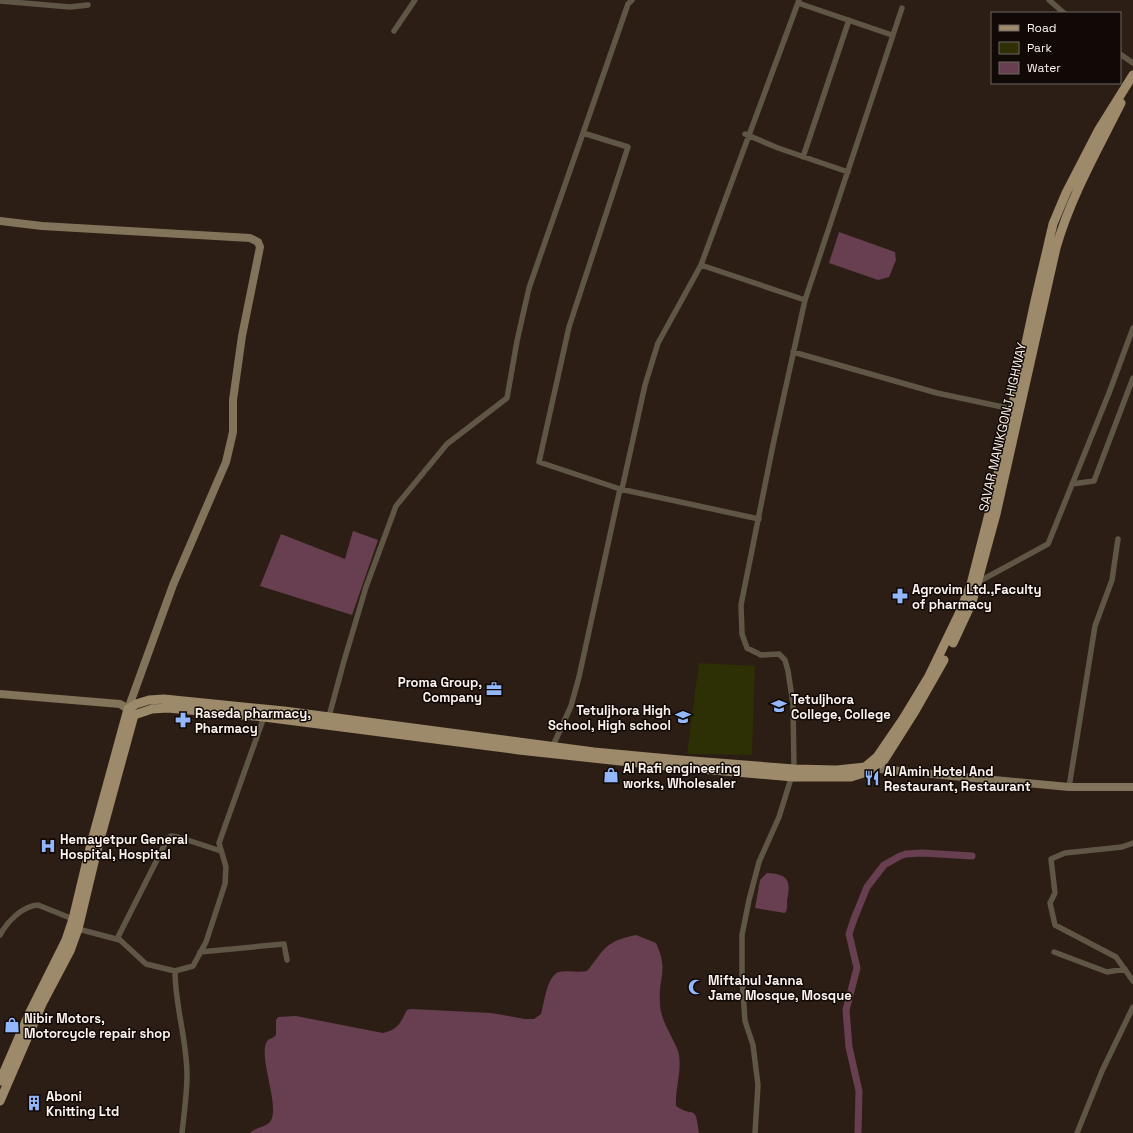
<svg xmlns="http://www.w3.org/2000/svg" width="1133" height="1133" font-family="'Space Grotesk',sans-serif">
<style>
.green{fill:#2d2f05}
.water{fill:#673f50}
.lines{fill:none;stroke-linecap:round;stroke-linejoin:round}
.canal{stroke:#673f50;stroke-width:7}
.street{stroke:#5f5646;stroke-width:5.5}
.secondary{stroke:#82745a;stroke-width:8}
.primary{stroke:#9c8a6a;stroke-width:9}
.labels{text-anchor:middle;stroke-width:3;stroke-linejoin:round;paint-order:stroke}
.street-label{font-size:13px;fill:#fdf3ec;stroke:#100906}
.poi-label{font-size:13px;font-weight:bold;fill:#fdf3ec;stroke:#100906;text-anchor:start}
</style>
<rect width="100%" height="100%" fill="#2d1e15"/>
<!-- green -->
<path class="green" d="M699 663 755 666 752 755 687 754Z"/>
<!-- water -->
<path class="water" d="M839 232 895 252 896 260 889 277 878 280 829 263Z
M353 531 378 540 352 615 260 586 281 534 345 559Z
M767 873C789 874 791 881 787 901 787 906 788 909 785 913L755 908 760 880Z
M636 935 656 943C669 971 658 976 660 1003 660 1020 672 1035 678 1051 683 1068 675 1088 676 1106 694 1119 695 1102 699 1133H250C255 1128 264 1127 269 1123 282 1111 259 1061 266 1043 268 1038 273 1039 276 1035V1020L278 1017 296 1016 383 1033C399 1029 400 1023 407 1010L411 1009 491 1013 525 1019H534L541 1014C544 1004 547 975 559 972 567 970 578 973 587 971 606 948 604 942 636 935Z"/>
<g class="lines">
<!-- canal -->
<path class="canal" d="M858 1133 859 1091 849 1047 846 1010 857 968 849 934 854 919 867 887 884 865 900 856 906 854 922 853 972 856"/>
<!-- street -->
<path class="street" d="M799 0 701 265 805 300
M1049 0 1064 13
M0 1 70 7 88 5
M798 3 892 35
M394 31 415 0
M1120 54 1133 63
M583 133 628 147 569 327 539 462 620 489 759 519
M745 134 778 148 848 172
M803 157 849 20
M793 352 937 393 1012 409
M1072 484 1094 481 1133 378
M622 489 645 385 658 343 701 265
M978 582 1048 544 1109 393 1133 328
M328 720 344 661 366 587 396 506 447 444 507 398 517 341 529 288 628 4 632 0
M552 748 571 706 579 677 620 489
M1069 787 1095 626 1112 580 1118 539
M1133 843 1122 847 1065 853 1051 859 1055 893 1050 903 1055 925 1116 957 1133 981
M78 929 120 940 146 964 175 971
M0 935C7 922 22 906 38 905L73 919
M117 939 168 838 171 836 178 837 221 851
M200 952 284 944 287 960
M1054 952 1107 972 1125 969
M182 1133C184 1114 187 1094 187 1075 187 1040 175 1006 175 971L193 966 206 942 225 884 226 867 219 843 264 717
M755 1133 758 1085 753 1045 745 1021 742 977V935L749 900 759 862 779 817 794 769 793 704 788 671 785 660 779 654 761 655 747 648 742 634 741 605 773 445 805 300 902 8
M1077 1133 1102 1071 1133 1007"/>
<!-- secondary -->
<path class="secondary" d="M0 221 42 226 250 238 258 242 260 247 242 336 233 400V432L226 462 173 585 128 709 120 704 0 694
M869 768 1069 787H1133"/>
<!-- primary -->
<path class="primary" d="M953 643 972 602 996 514 1056 248C1071 196 1097 151 1121 103
M134 715 152 709 168 708 264 717 519 750 666 766 793 777H851L873 770 884 760 915 711 944 660
M0 1081 29 1014 66 940 73 919 90 848 128 709 136 704 149 700 164 699 284 711 594 752 680 760 794 769 837 770 865 767 877 757 903 719 929 676 959 614 971 584 992 502 1035 301 1053 224 1066 193 1098 131 1133 75
M0 1101 42 1004 70 951 78 929 96 854 134 715"/>
</g>
<!-- icons -->
<defs>
<symbol id="pharmacy-bare" viewBox="-9 -9 18 18"><path d="M-2-6h4v4h4v4h-4v4h-4v-4h-4v-4h4Z" fill="#92b7fd" stroke="#100906" stroke-width="2.5" paint-order="stroke"/></symbol>
<symbol id="office-bare" viewBox="-9 -9 18 18"><path d="M-6-3h4V-5.5h4V-3h4V5H-6ZM-1-4.5V-3h2v-1.5ZM-6 0V1H6V0Z" fill="#92b7fd" stroke="#100906" stroke-width="2.5" paint-order="stroke"/></symbol>
<symbol id="university-bare" viewBox="-9 -9 18 18"><path d="M0-5L7-2L0 1L-7-2ZM-4 1L0 2.5L4 1V4Q0 6-4 4Z" fill="#92b7fd" stroke="#100906" stroke-width="2.5" paint-order="stroke"/></symbol>
<symbol id="school-bare" viewBox="-9 -9 18 18"><path d="M0-5L7-2L0 1L-7-2ZM-4 1L0 2.5L4 1V4Q0 6-4 4Z" fill="#92b7fd" stroke="#100906" stroke-width="2.5" paint-order="stroke"/></symbol>
<symbol id="shop-bare" viewBox="-9 -9 18 18"><path d="M-5-2.5h2.3a2.7 3.5 0 0 1 5.4 0H5L5.5 6h-11ZM-1.5-2.5h3a1.5 2.3 0 0 0-3 0Z" fill="#92b7fd" stroke="#100906" stroke-width="2.5" paint-order="stroke"/></symbol>
<symbol id="restaurant-bare" viewBox="-9 -9 18 18"><path d="M-5-6h1v4h1v-4h1v4h1v-4h1v5L-1.5 .5V6h-2V.5L-5-1ZM5-6V6H3V1.5H1.5Q1.5-4 5-6Z" fill="#92b7fd" stroke="#100906" stroke-width="2.5" paint-order="stroke"/></symbol>
<symbol id="hospital-bare" viewBox="-9 -9 18 18"><path d="M-5-5h3v3.5h4V-5h3V5h-3V1.5h-4V5h-3Z" fill="#92b7fd" stroke="#100906" stroke-width="2.5" paint-order="stroke"/></symbol>
<symbol id="mosque-bare" viewBox="-9 -9 18 18"><path d="M3.5-4.9A6 6 0 1 0 3.5 4.9A5 5 0 1 1 3.5-4.9Z" fill="#92b7fd" stroke="#100906" stroke-width="2.5" paint-order="stroke"/></symbol>
<symbol id="building-bare" viewBox="-9 -9 18 18"><path d="M-4-6H4V6H1V3H-1V6H-4ZM-2.5-4.3h1.7v1.8h-1.7ZM.8-4.3h1.7v1.8H.8ZM-2.5-1h1.7V.8h-1.7ZM.8-1h1.7V.8H.8Z" fill="#92b7fd" stroke="#100906" stroke-width="2.5" paint-order="stroke"/></symbol>
</defs>
<g fill-rule="evenodd">
<use href="#pharmacy-bare" x="889" y="585" width="22" height="22"/>
<use href="#office-bare" x="483" y="678" width="22" height="22"/>
<use href="#university-bare" x="768" y="695" width="22" height="22"/>
<use href="#school-bare" x="672" y="706" width="22" height="22"/>
<use href="#pharmacy-bare" x="172" y="709" width="22" height="22"/>
<use href="#shop-bare" x="600" y="764" width="22" height="22"/>
<use href="#restaurant-bare" x="861" y="767" width="22" height="22"/>
<use href="#hospital-bare" x="37" y="835" width="22" height="22"/>
<use href="#mosque-bare" x="685" y="976" width="22" height="22"/>
<use href="#shop-bare" x="1" y="1014" width="22" height="22"/>
<use href="#building-bare" x="23" y="1092" width="22" height="22"/>
</g>
<g class="labels">
<!-- street labels -->
<g class="street-label">
<text transform="translate(1002 427) rotate(-77)" y="5">SAVAR MANIKGONJ HIGHWAY</text>
</g>
<!-- poi labels -->
<g class="poi-label">
<text x="912" y="594">Agrovim Ltd.,Faculty<tspan x="912" dy="15">of pharmacy</tspan></text>
<text x="482" y="687" text-anchor="end">Proma Group,<tspan x="482" dy="15">Company</tspan></text>
<text x="791" y="704">Tetuljhora<tspan x="791" dy="15">College, College</tspan></text>
<text x="671" y="715" text-anchor="end">Tetuljhora High<tspan x="671" dy="15">School, High school</tspan></text>
<text x="195" y="718">Raseda pharmacy,<tspan x="195" dy="15">Pharmacy</tspan></text>
<text x="623" y="773">Al Rafi engineering<tspan x="623" dy="15">works, Wholesaler</tspan></text>
<text x="884" y="776">Al Amin Hotel And<tspan x="884" dy="15">Restaurant, Restaurant</tspan></text>
<text x="60" y="844">Hemayetpur General<tspan x="60" dy="15">Hospital, Hospital</tspan></text>
<text x="708" y="985">Miftahul Janna<tspan x="708" dy="15">Jame Mosque, Mosque</tspan></text>
<text x="24" y="1023">Nibir Motors,<tspan x="24" dy="15">Motorcycle repair shop</tspan></text>
<text x="46" y="1101">Aboni<tspan x="46" dy="15">Knitting Ltd</tspan></text>
</g>
</g>
<!-- legend -->
<rect x="991" y="12" width="130" height="72" fill="#100906" stroke="#6f6762"/>
<rect x="999" y="25" width="20" height="6" fill="#9c8a6a" stroke="#6f6762"/>
<text x="1027" y="32" font-size="12" fill="#fdf3ec">Road</text>
<rect x="999" y="42" width="20" height="12" fill="#2d2f05" stroke="#6f6762"/>
<text x="1027" y="52" font-size="12" fill="#fdf3ec">Park</text>
<rect x="999" y="62" width="20" height="12" fill="#673f50" stroke="#6f6762"/>
<text x="1027" y="72" font-size="12" fill="#fdf3ec">Water</text>
</svg>
